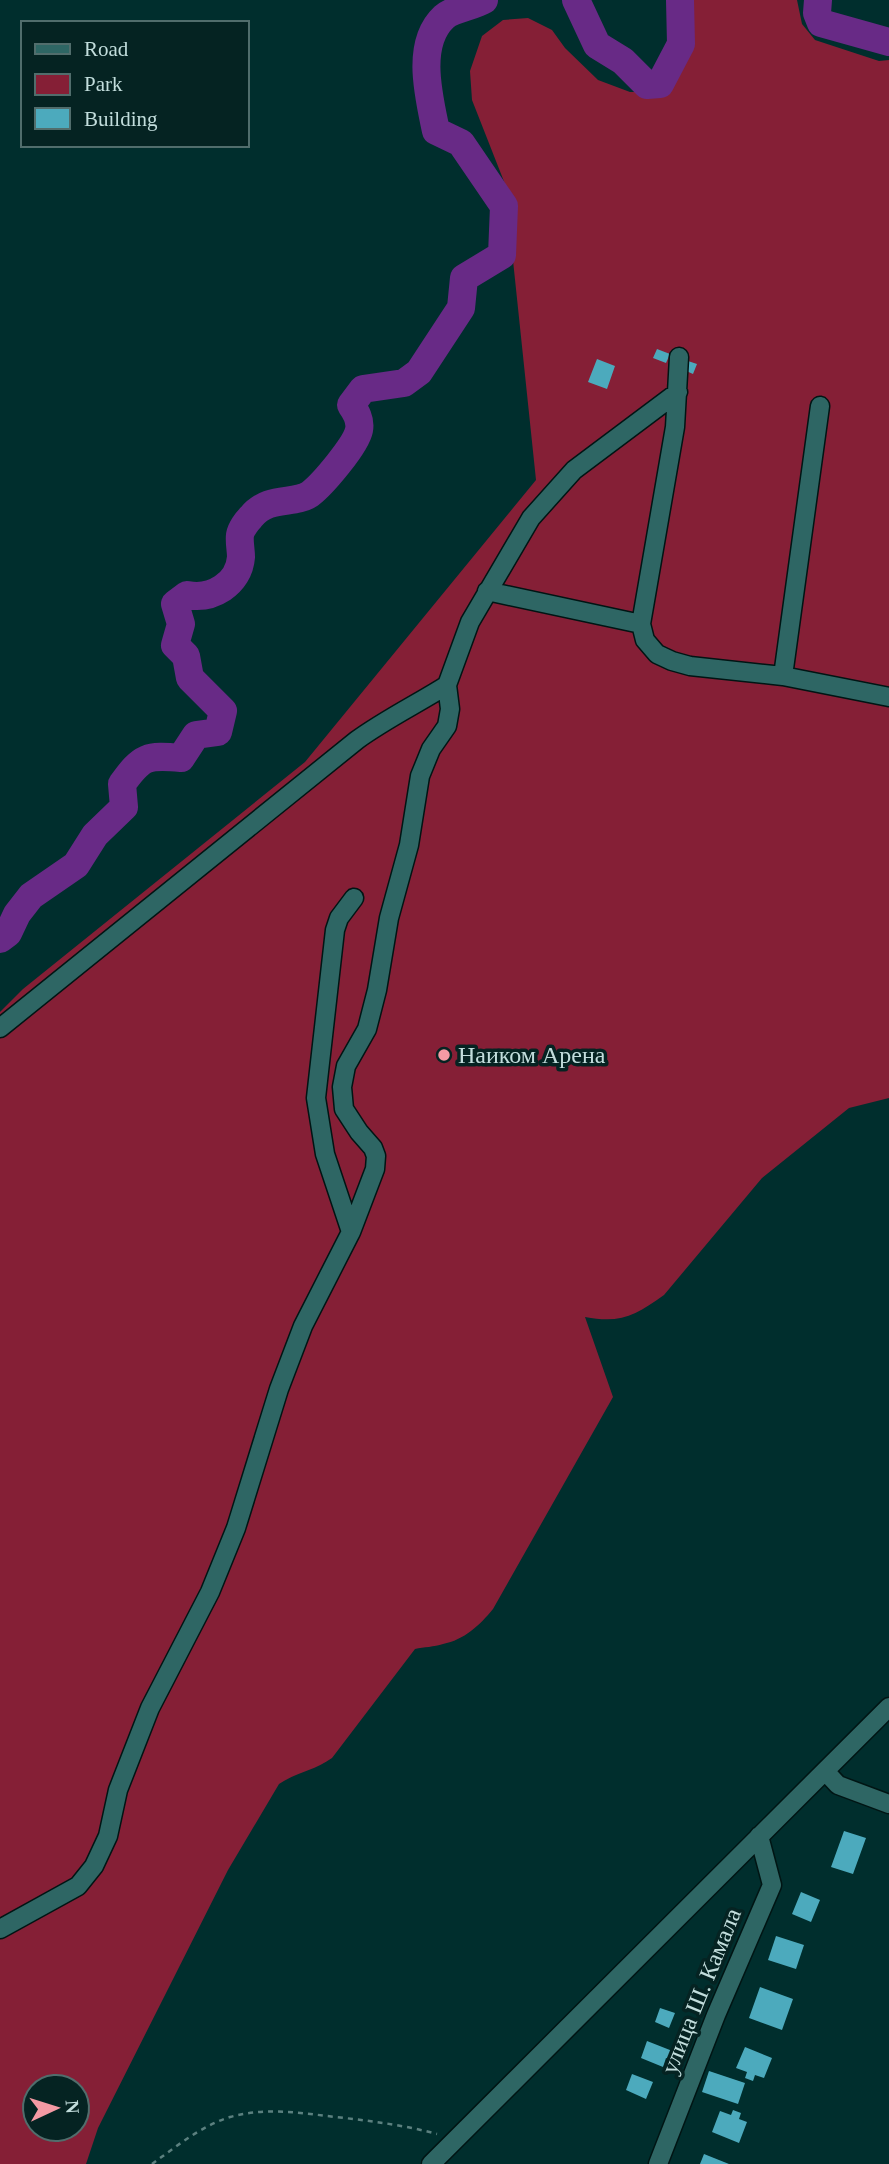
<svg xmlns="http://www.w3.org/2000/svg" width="889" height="2164" font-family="'Times New Roman',serif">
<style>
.green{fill:#851f36;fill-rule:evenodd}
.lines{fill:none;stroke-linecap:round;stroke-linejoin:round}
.river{stroke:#682a86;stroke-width:28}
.building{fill:#4caabd}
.minor-casing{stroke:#001514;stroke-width:21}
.path{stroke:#5b807f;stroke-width:2.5;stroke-dasharray:5 5;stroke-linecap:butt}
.minor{stroke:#2e6664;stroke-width:18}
.poi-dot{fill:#f49aa4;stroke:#052322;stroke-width:2.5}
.labels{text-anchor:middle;stroke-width:7;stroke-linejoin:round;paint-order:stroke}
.poi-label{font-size:24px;fill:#c2dddc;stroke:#052322;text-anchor:start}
.street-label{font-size:24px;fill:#c2dddc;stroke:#052322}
</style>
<rect width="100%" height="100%" fill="#002e2d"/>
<!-- green -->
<path class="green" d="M693 0H797L802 24 815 40 879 61 889 60V1098L849 1108 762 1178 664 1295C636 1315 621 1324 585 1317L613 1397 493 1609C480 1625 464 1640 443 1644 434 1647 424 1647 415 1649L332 1758C314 1771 297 1772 279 1784L228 1870 98 2128 86 2164H0V1012L23 989 305 762 536 480 505 184 472 100 470 71 482 36 503 20 528 18 552 30 565 48 598 80 630 92H661L689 49 688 17ZM35 2087H77V2129H35Z"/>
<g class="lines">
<!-- river -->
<path class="river" d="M576 0 597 45 623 61 647 85 660 84 681 44 680 0
M818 0 817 13 821 23 889 42
M0 939 8 933 17 914 31 896 76 865 95 835 124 807 122 784C142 756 147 755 181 758L196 735 218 732 223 711 190 678 186 656 175 645 181 624 175 604 187 595C212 600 239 584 241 557 241 550 239 542 240 535 241 529 247 521 251 517 269 495 294 505 310 494 323 484 356 445 359 430 361 420 356 412 351 405L363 389 404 383 419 372 461 308 464 278 502 255 504 206 461 143 436 131C429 97 415 44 444 17 451 10 474 6 484 0"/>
</g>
<!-- building -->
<path class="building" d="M657 349 670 354 666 363 653 358Z
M597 359 615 366 607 389 588 382Z
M688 361 697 364 693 374 684 370Z
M844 1831 866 1838 853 1874 831 1867Z
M801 1892 820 1900 811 1922 792 1914Z
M776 1936 804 1945 796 1969 768 1960Z
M760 1987 793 1999 782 2030 749 2018Z
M660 2008 675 2013 669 2028 655 2022Z
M647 2041 675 2052 672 2060 666 2058 663 2067 641 2058Z
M745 2047 772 2058 764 2078 755 2075 753 2081 745 2078 747 2072 736 2068Z
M709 2071 745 2083 738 2104 702 2092Z
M632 2074 653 2082 646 2099 626 2090Z
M733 2110 741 2113 739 2119 747 2122 739 2143 712 2132 720 2111 731 2115Z
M704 2154 729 2164H700Z"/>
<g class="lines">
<defs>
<path id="minor" d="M679 357 675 427 641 624 645 640 657 654 672 661 690 666 783 676 889 697
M487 591 641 624
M783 676 820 406
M0 1028 357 740C386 719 417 704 447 685
M351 1232 375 1169 376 1156 373 1148 359 1132 344 1109 342 1087 346 1066 367 1029 377 990 389 918 409 845 420 776 431 749 447 726 450 709 447 685 470 622 531 518 574 470 678 392
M825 1771 838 1785 889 1804
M0 1929 78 1886 94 1866 108 1836 118 1790 150 1708 210 1592 236 1528 279 1389 303 1326 351 1232 325 1154 316 1098 335 930 339 918 354 898
M431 2164 889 1707
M658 2164 716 2015 772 1885 759 1836"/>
</defs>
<!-- minor casing -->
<use href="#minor" class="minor-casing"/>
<!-- path -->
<path class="path" d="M152 2164C177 2146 201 2126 230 2117 266 2107 300 2113 336 2117 371 2121 404 2125 437 2134"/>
<!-- minor -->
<use href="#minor" class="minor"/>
</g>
<!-- markers -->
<circle class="poi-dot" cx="444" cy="1055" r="7"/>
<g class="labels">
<!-- poi labels -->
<g class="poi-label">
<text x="458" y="1063">Наиком Арена</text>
</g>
<!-- street labels -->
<g class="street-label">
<text transform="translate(701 1991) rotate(-68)" y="8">улица Ш. Камала</text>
</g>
</g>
<!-- legend -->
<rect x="21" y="21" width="228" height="126" fill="#052322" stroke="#516d6c" stroke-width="2"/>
<rect x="35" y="44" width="35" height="10" fill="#2e6664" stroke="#516d6c" stroke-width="2"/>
<text x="84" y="56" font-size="21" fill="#c2dddc">Road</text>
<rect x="35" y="74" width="35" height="21" fill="#851f36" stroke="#516d6c" stroke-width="2"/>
<text x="84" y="91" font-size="21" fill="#c2dddc">Park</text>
<rect x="35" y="108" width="35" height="21" fill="#4caabd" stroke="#516d6c" stroke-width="2"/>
<text x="84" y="126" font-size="21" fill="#c2dddc">Building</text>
<!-- north arrow -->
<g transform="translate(56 2108) rotate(86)"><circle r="33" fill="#052322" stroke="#516d6c" stroke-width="2"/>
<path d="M0-5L12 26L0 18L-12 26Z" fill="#f49aa4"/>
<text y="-10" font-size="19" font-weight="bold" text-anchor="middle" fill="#c2dddc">N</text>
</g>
</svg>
